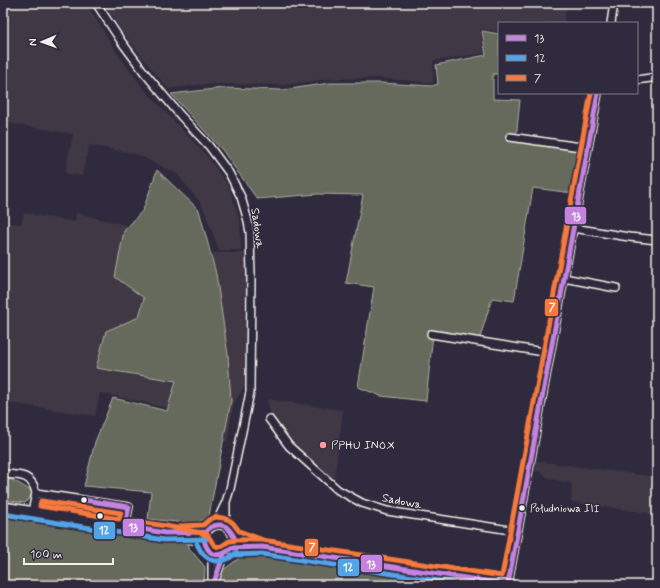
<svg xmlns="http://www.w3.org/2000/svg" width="660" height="588" font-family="Mynerve,sans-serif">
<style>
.built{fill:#413745}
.green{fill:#666a5c;stroke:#adaea2}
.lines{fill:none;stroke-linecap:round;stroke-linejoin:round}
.minor-casing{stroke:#f4f1e8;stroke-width:10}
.major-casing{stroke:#f4f1e8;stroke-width:12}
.minor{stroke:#2f2a3d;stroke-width:7}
.major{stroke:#2f2a3d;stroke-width:9}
.bus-1-casing{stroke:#2f2a3d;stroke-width:8}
.bus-2-casing{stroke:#2f2a3d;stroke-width:8}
.bus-3-casing{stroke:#2f2a3d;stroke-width:8}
.bus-1{stroke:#c483df;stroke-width:5}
.bus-2{stroke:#53a3e8;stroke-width:5}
.bus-3{stroke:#f6793e;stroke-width:5}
.poi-dot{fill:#ff9aa2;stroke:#2f2a3d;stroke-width:1.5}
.bus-dot{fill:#f4f1e8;stroke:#2f2a3d;stroke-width:1.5}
.labels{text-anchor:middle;stroke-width:3;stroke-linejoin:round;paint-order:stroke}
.bus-label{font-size:11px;fill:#f4f1e8;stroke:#2f2a3d;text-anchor:start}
.street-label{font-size:12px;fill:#f4f1e8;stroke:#2f2a3d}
.poi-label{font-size:12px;fill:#f4f1e8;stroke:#2f2a3d;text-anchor:start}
.line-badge{stroke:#2f2a3d;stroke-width:1.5}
.badge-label{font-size:11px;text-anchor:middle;font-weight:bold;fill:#fff}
</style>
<rect width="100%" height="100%" fill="#2f2a3d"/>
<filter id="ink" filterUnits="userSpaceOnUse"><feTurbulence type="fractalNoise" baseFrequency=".025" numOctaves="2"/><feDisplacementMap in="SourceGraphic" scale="8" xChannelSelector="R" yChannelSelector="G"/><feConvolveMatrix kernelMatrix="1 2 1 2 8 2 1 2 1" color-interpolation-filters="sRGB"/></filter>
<g filter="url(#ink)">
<!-- built -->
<path class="built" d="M3 3H86L117 53 144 89 208 157 229 187 240 221 241 250H219L202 205 177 174 136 154 89 145 82 176 65 173 73 134 3 122Z
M104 3H567L564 23H499V32L480 29 484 53 433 61V83L379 78 328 79 284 85 218 84 197 85 168 89 122 32Z
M24 213 75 222 76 213 118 223 201 246 204 253H245L246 278 244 307 248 381 234 403 227 442 166 408 143 402 100 393 95 416 3 402V222L21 224Z
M267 399 343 410 334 481 326 475 292 445 271 417Z
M536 461 657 477V493L654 514 571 502 572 483 550 479 540 472 534 471Z"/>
<!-- green -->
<path class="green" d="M482 31 499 34V74H493V99L520 100 516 139 580 151 573 193 533 188 514 301 492 298 479 341 433 334 426 401 381 396 358 387 374 287 346 283 363 195 318 194 257 199 223 151 171 94 223 88 283 90 330 83H381L432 86 438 84 436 65 486 55Z
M157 170 199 210 216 274 228 355 231 401 209 516 196 524 148 519 151 492 84 486 95 442 113 398 167 411 176 381 96 368 106 331 139 317 144 298 115 277 124 231 143 210Z
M3 478C14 479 25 487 34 493L25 503 3 500Z
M82 505C88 506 118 510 121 514 122 516 121 518 120 520L117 521 74 514 72 512V506Z
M3 516 189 544V548L205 567 204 585H3Z
M243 552 456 585H219L223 570 241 557Z"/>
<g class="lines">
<defs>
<path id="minor" d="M96 3 121 41 144 72 180 115 209 146 229 173 241 197 248 221 250 233 251 276 250 392 245 417 230 489 226 502 215 525
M611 23 614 3
M637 80 657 77
M510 137 588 148
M573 228 629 237 657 240
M564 278 616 288
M431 334 550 353
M269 419 289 446 338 490 362 503 387 511 517 531
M3 474C20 475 32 474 36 493
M226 505V520L228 527
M32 512 36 493 129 507 125 526
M212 581V553
M508 584 598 93
M213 585 224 554"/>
<path id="major" d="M3 507 165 533 204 541
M204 539a15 15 0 1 1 30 0a15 15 0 1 1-30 0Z
M234 537 257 545
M231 548 262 547 511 585"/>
</defs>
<!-- minor casing -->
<use href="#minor" class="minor-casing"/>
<!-- major casing -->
<use href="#major" class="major-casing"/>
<!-- minor -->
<use href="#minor" class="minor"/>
<!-- major -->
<use href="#major" class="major"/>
<defs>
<path id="bus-1" d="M84 500 129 507 125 526 165 533 206 532
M231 548 262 547 511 585
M231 548C209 571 191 528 218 525 226 524 230 530 234 537
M508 584 598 93
M213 585 224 554"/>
<path id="bus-2" d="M3 514 164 540 206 539
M197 544C205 562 220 567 236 553
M231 555 262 554 465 585"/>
<path id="bus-3" d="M41 501 121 513 119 519 40 506Z
M133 521 166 526 206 534C211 537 211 544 216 546 222 549 225 542 230 541 239 539 253 540 262 540L502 576 591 93
M181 526 203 525 210 519 216 517 223 518 229 520 233 523 239 531 263 540"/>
</defs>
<!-- bus-1 casing -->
<use href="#bus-1" class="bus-1-casing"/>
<!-- bus-2 casing -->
<use href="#bus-2" class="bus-2-casing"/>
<!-- bus-3 casing -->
<use href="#bus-3" class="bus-3-casing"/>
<!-- bus-1 -->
<use href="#bus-1" class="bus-1"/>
<!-- bus-2 -->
<use href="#bus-2" class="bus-2"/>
<!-- bus-3 -->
<use href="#bus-3" class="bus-3"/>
</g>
</g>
<!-- markers -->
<circle class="poi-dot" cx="323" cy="445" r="4"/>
<g class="bus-dot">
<circle cx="84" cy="500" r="3.5"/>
<circle cx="522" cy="508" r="3.5"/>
<circle cx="100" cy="516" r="3.5"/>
</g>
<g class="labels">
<!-- bus labels -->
<g class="bus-label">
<text x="530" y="512">Południowa III</text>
</g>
<!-- street labels -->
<g class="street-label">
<text transform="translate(258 228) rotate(82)" y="4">Sadowa</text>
<text transform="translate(402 501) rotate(11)" y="4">Sadowa</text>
</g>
<!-- poi labels -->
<g class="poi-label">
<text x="331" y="449">PPHU INOX</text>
</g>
</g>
<g class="line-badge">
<rect x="564" y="206" width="23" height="19" rx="4" fill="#c483df"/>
<rect x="544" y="298" width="15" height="19" rx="4" fill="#f6793e"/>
<rect x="122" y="518" width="23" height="19" rx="4" fill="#c483df"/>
<rect x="93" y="521" width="23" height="19" rx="4" fill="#53a3e8"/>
<rect x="304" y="538" width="15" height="19" rx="4" fill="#f6793e"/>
<rect x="360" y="554" width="23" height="19" rx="4" fill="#c483df"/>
<rect x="337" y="558" width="23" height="19" rx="4" fill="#53a3e8"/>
</g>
<g class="badge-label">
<text x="576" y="220">13</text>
<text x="552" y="311">7</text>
<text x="133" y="531">13</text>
<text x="104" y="534">12</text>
<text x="312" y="551">7</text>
<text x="371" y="568">13</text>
<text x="348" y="571">12</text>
</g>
<!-- margin -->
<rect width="660" height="588" fill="none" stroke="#2f2a3d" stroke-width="16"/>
<rect x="8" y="8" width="644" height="572" fill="none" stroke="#f4f1e8" stroke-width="1.5" filter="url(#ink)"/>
<!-- legend -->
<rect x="498" y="22" width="140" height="72" fill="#2f2a3d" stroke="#7e7a81"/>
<rect x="506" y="35" width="20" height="6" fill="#c483df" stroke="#7e7a81"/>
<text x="534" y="42" font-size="12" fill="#f4f1e8">13</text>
<rect x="506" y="55" width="20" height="6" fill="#53a3e8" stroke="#7e7a81"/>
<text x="534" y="62" font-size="12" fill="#f4f1e8">12</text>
<rect x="506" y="75" width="20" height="6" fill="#f6793e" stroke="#7e7a81"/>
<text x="534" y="82" font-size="12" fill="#f4f1e8">7</text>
<!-- north arrow -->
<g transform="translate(42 42) rotate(268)" stroke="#2f2a3d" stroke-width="3" paint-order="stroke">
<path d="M0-3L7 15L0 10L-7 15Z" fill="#f4f1e8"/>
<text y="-6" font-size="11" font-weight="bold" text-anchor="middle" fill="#f4f1e8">N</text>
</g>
<!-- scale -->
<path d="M24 558v6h89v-6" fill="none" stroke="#f4f1e8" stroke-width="2"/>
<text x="30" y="558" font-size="12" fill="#f4f1e8" stroke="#2f2a3d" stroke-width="3" paint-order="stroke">100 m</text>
</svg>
